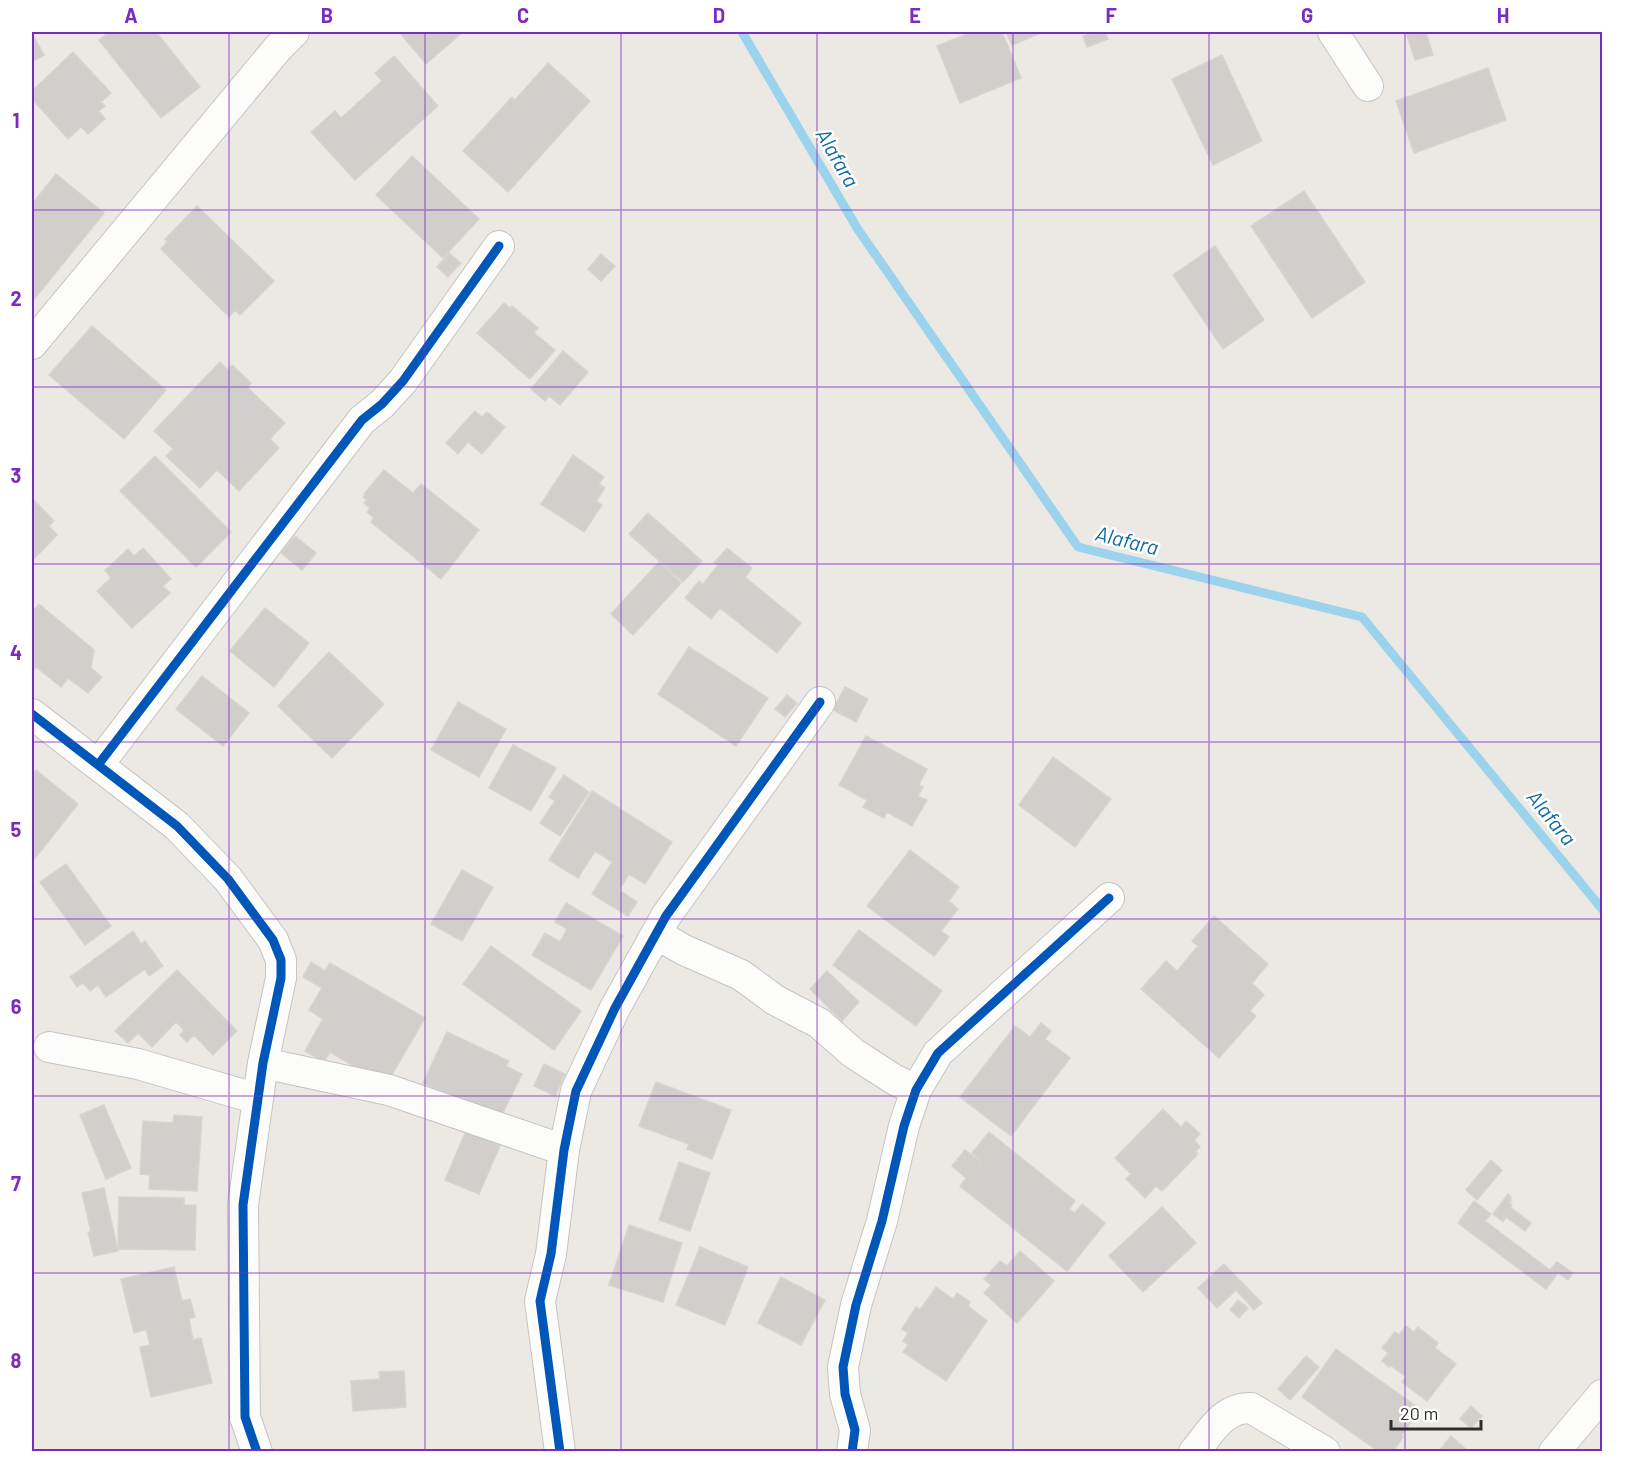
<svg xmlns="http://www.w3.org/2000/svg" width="1634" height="1483" font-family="Barlow,sans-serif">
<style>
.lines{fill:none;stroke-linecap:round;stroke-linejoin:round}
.stream{stroke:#9ad3eb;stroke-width:9}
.building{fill:#d1cecb;stroke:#d7d4d0;stroke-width:1.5}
.street-casing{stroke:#c5c4c5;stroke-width:32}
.street{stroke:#fcfcfb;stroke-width:30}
.cycleway-casing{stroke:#fff;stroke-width:13}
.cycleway{stroke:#0057b8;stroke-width:9}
.grid{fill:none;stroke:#7b2cbf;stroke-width:1.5;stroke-opacity:0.55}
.labels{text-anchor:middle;stroke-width:5;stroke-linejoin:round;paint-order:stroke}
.water-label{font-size:21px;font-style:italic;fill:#0f6aa1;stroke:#fff}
.neatline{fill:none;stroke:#7b2cbf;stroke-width:2}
.grid-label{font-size:20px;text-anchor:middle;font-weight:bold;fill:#7b2cbf}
</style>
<rect width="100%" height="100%" fill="#ece8e4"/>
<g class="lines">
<!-- stream -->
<path class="stream" d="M742 32 857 228 1078 547 1362 617 1602 909"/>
</g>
<!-- building -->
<path class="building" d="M32 32H35L32 33 44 55 32 62Z
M109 32H156L200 87 161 118 99 40Z
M399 32H463L426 64Z
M972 32H1002L1021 78 960 103 937 46Z
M1006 32H1043L1012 45Z
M1095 32H1105L1108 39 1087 47 1083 36Z
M1406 32H1426L1433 55 1415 60Z
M73 52 111 93 101 102 105 106 99 111 105 119 88 134 81 127 68 139 32 99V91Z
M1222 55 1262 141 1213 165 1172 79Z
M394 56 438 106 355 180 311 132 335 111 341 118 382 81 375 73Z
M548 63 590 101 508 192 463 151 512 97 515 100Z
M1488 68 1506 120 1414 153 1396 101Z
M412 156 479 219 443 258 376 195Z
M56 174 104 213 32 302V204Z
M1304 191 1365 282 1312 318 1251 226Z
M197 206 274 281 240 315 235 310 229 317 161 249 167 242 165 239Z
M1215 246 1264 320 1223 349 1173 275Z
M449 253 461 263 448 277 437 267Z
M601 254 615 266 601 281 588 269Z
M504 303 510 308 512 306 538 328 534 333 555 350 530 379 477 333Z
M92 326 166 390 124 439 49 375Z
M563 351 588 372 560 405 549 396 545 401 531 389Z
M220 362 228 370 232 365 251 383 248 388 285 423 270 439 279 448 239 491 217 470 200 488 166 456 173 449 154 431Z
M475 411 482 417 487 412 505 427 482 454 468 442 458 454 446 443Z
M573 455 604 477 599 484 605 488 596 501 602 505 584 532 541 504Z
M155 456 231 532 196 567 120 491Z
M384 470 413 493 421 484 479 530 441 579 371 522 374 518 367 512 370 508 364 503 367 500 363 497 366 495 364 494Z
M32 498 54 521 49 526 57 535 32 561Z
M648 513 702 561 683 582 629 534Z
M295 536 316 553 302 570 281 553Z
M143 548 171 579 163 586 170 593 132 628 97 591 111 578 105 570 128 549 134 556Z
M727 548 752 568 745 577 801 623 777 653 720 608 711 619 685 598 699 581 703 584 718 565 714 563Z
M659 562 681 583 633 635 611 614Z
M39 604 94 650 91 668 102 677 88 693 68 678 61 687 36 667 32 671V612Z
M265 608 309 643 274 687 230 651Z
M689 647 768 698 736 746 658 694Z
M329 652 384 704 332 758 278 706Z
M202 676 249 713 223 746 176 709Z
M845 687 868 699 856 722 833 710Z
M787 695 797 703 785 717 775 709Z
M458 702 506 729 479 777 431 750Z
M866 736 927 769 919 785 923 787 918 796 927 800 912 826 887 812 884 818 863 807 867 800 839 785Z
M513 745 556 768 531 811 489 788Z
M1053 757 1111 799 1075 847 1019 805Z
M36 770 78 804 32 862V776Z
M564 775 589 792 560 836 540 823 555 801 549 797Z
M592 791 672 842 645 884 629 874 619 890 637 902 628 916 592 894 612 862 595 851 578 878 549 860Z
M910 850 959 887 949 901 958 909 941 931 949 937 934 956 867 906Z
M66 864 111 926 85 945 40 882Z
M462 870 493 887 462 941 431 924Z
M566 903 623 936 591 990 532 955 545 933 560 942 567 929 555 922Z
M1214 916 1268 964 1252 983 1264 995 1250 1011 1256 1016 1219 1058 1141 989 1166 961 1177 971 1198 946 1192 941Z
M859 930 942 991 916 1026 833 965Z
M133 931 141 944 145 941 163 966 149 976 145 969 106 997 98 985 90 991 83 983 77 987 70 977Z
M491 946 581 1011 554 1050 463 984Z
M311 962 325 971 330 963 425 1018 386 1085 330 1052 324 1062 305 1051 323 1019 309 1010 322 988 303 977Z
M177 970 237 1031 213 1055 194 1035 187 1042 180 1035 184 1030 176 1022 152 1047 138 1033 128 1043 115 1031Z
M827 971 859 1002 842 1021 810 989Z
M1041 1023 1051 1031 1045 1039 1070 1058 1011 1136 960 1097 1015 1026 1030 1037Z
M447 1032 509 1061 506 1066 522 1074 500 1119 423 1083Z
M544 1064 565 1074 555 1096 534 1086Z
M656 1082 731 1110 712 1159 687 1149 689 1144 639 1126Z
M104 1105 131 1168 106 1179 80 1115Z
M1163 1109 1181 1127 1186 1121 1200 1134 1194 1140 1200 1147 1196 1151 1198 1154 1162 1191 1156 1186 1145 1198 1126 1179 1131 1174 1115 1158Z
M174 1115 202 1117 197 1191 149 1189 150 1175 140 1174 143 1121 173 1123Z
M466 1131 500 1146 479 1194 445 1180Z
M989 1132 1075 1201 1069 1209 1075 1213 1082 1204 1105 1223 1067 1271 960 1186 966 1178 952 1166 965 1150 980 1161 981 1160 972 1153Z
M1491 1160 1502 1170 1477 1200 1466 1190Z
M679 1162 710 1173 690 1231 659 1220Z
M104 1188 118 1251 94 1256 88 1232H91L82 1193Z
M1508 1194 1511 1197 1510 1200H1511L1510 1203 1512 1205 1510 1207 1531 1223 1525 1231 1506 1217 1503 1222 1493 1214Z
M119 1197 184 1198V1205H196L195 1250 118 1249Z
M1474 1201 1491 1214 1485 1221 1550 1270 1557 1262 1573 1273 1568 1280 1558 1273 1546 1289 1458 1223Z
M1162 1207 1196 1243 1143 1292 1109 1256Z
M629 1225 682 1243 663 1302 609 1285Z
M700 1247 748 1267 725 1325 676 1305Z
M1020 1251 1054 1281 1017 1323 984 1293 991 1285 984 1279 1000 1261 1007 1266Z
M1224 1264 1262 1303 1254 1310 1236 1290 1217 1308 1198 1288Z
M174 1267 182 1301 190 1299 195 1317 189 1319 193 1340 201 1338 212 1383 151 1397 140 1347 150 1345 146 1329 134 1333 121 1279Z
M781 1277 825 1300 801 1345 758 1323Z
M936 1287 953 1299 957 1293 970 1302 968 1306 987 1321 946 1381 903 1352 908 1345 903 1341 908 1333 902 1329 916 1307 920 1310Z
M1238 1300 1248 1308 1239 1318 1230 1310Z
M1406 1326 1414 1332 1418 1327 1438 1343 1435 1348 1456 1364 1427 1401 1402 1382 1406 1377 1390 1365 1389 1367 1382 1361 1388 1353 1382 1348 1395 1332 1399 1335Z
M1336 1349 1420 1409 1401 1436 1403 1437 1393 1452H1379L1302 1397Z
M1306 1356 1319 1367 1290 1400 1278 1389Z
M404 1371 406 1407 353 1411 351 1381 380 1379 379 1372Z
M1471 1406 1482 1416 1471 1428 1460 1419Z
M1451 1436 1469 1452H1438Z"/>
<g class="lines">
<defs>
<path id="street" d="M1333 32 1368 86
M32 344 278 48 294 32
M32 714 177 826 228 879 273 940 281 960V978L263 1063 243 1205 245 1417 257 1452
M98 765 362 420 382 404 403 381 499 246
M656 934 684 950 741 975 775 1000 819 1023 853 1053 895 1080 916 1090
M49 1047 138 1064 258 1099
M263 1063 389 1090 564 1150
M560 1452 540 1301 551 1254 564 1150 576 1091 615 1008 666 916 820 702
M852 1452 855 1430 845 1394 843 1367 856 1305 882 1221 904 1126 916 1090 938 1053 1109 898
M1194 1452C1211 1432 1223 1407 1251 1408L1325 1452
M1554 1452 1602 1395"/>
</defs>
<!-- street casing -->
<use href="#street" class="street-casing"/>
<!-- street -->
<use href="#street" class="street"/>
<defs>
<path id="cycleway" d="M32 714 177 826 228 879 273 940 281 960V978L263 1063 243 1205 245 1417 257 1452
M98 765 362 420 382 404 403 381 499 246
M560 1452 540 1301 551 1254 564 1150 576 1091 615 1008 666 916 820 702
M852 1452 855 1430 845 1394 843 1367 856 1305 882 1221 904 1126 916 1090 938 1053 1109 898"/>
</defs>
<!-- cycleway casing -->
<use href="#cycleway" class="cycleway-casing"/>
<!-- cycleway -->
<use href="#cycleway" class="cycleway"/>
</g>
<!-- grid -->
<path class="grid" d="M229 32V1452M425 32V1452M621 32V1452M817 32V1452M1013 32V1452M1209 32V1452M1405 32V1452M32 210H1602M32 387H1602M32 564H1602M32 742H1602M32 919H1602M32 1096H1602M32 1273H1602"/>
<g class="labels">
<!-- water labels -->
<g class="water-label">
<text transform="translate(837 158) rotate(60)" y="7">Alafara</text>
<text transform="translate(1127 541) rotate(14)" y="7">Alafara</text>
<text transform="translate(1551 818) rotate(51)" y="7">Alafara</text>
</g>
</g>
<!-- border -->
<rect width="1634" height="1483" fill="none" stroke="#ffffff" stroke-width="66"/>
<!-- scale -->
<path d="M1391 1420v9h90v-9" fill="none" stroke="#2e2e2e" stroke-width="3"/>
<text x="1400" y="1420" font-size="18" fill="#2e2e2e" stroke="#ffffff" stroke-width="4.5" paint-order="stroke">20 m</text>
<rect x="33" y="33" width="1568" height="1417" class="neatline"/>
<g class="grid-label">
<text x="131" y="23">A</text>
<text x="327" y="23">B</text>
<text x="523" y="23">C</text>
<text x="719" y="23">D</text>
<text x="915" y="23">E</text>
<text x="1111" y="23">F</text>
<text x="1307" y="23">G</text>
<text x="1503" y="23">H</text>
<text x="16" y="128">1</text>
<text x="16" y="306">2</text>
<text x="16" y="483">3</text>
<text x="16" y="660">4</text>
<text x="16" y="837">5</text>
<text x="16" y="1014">6</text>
<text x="16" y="1191">7</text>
<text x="16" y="1368">8</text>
</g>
</svg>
